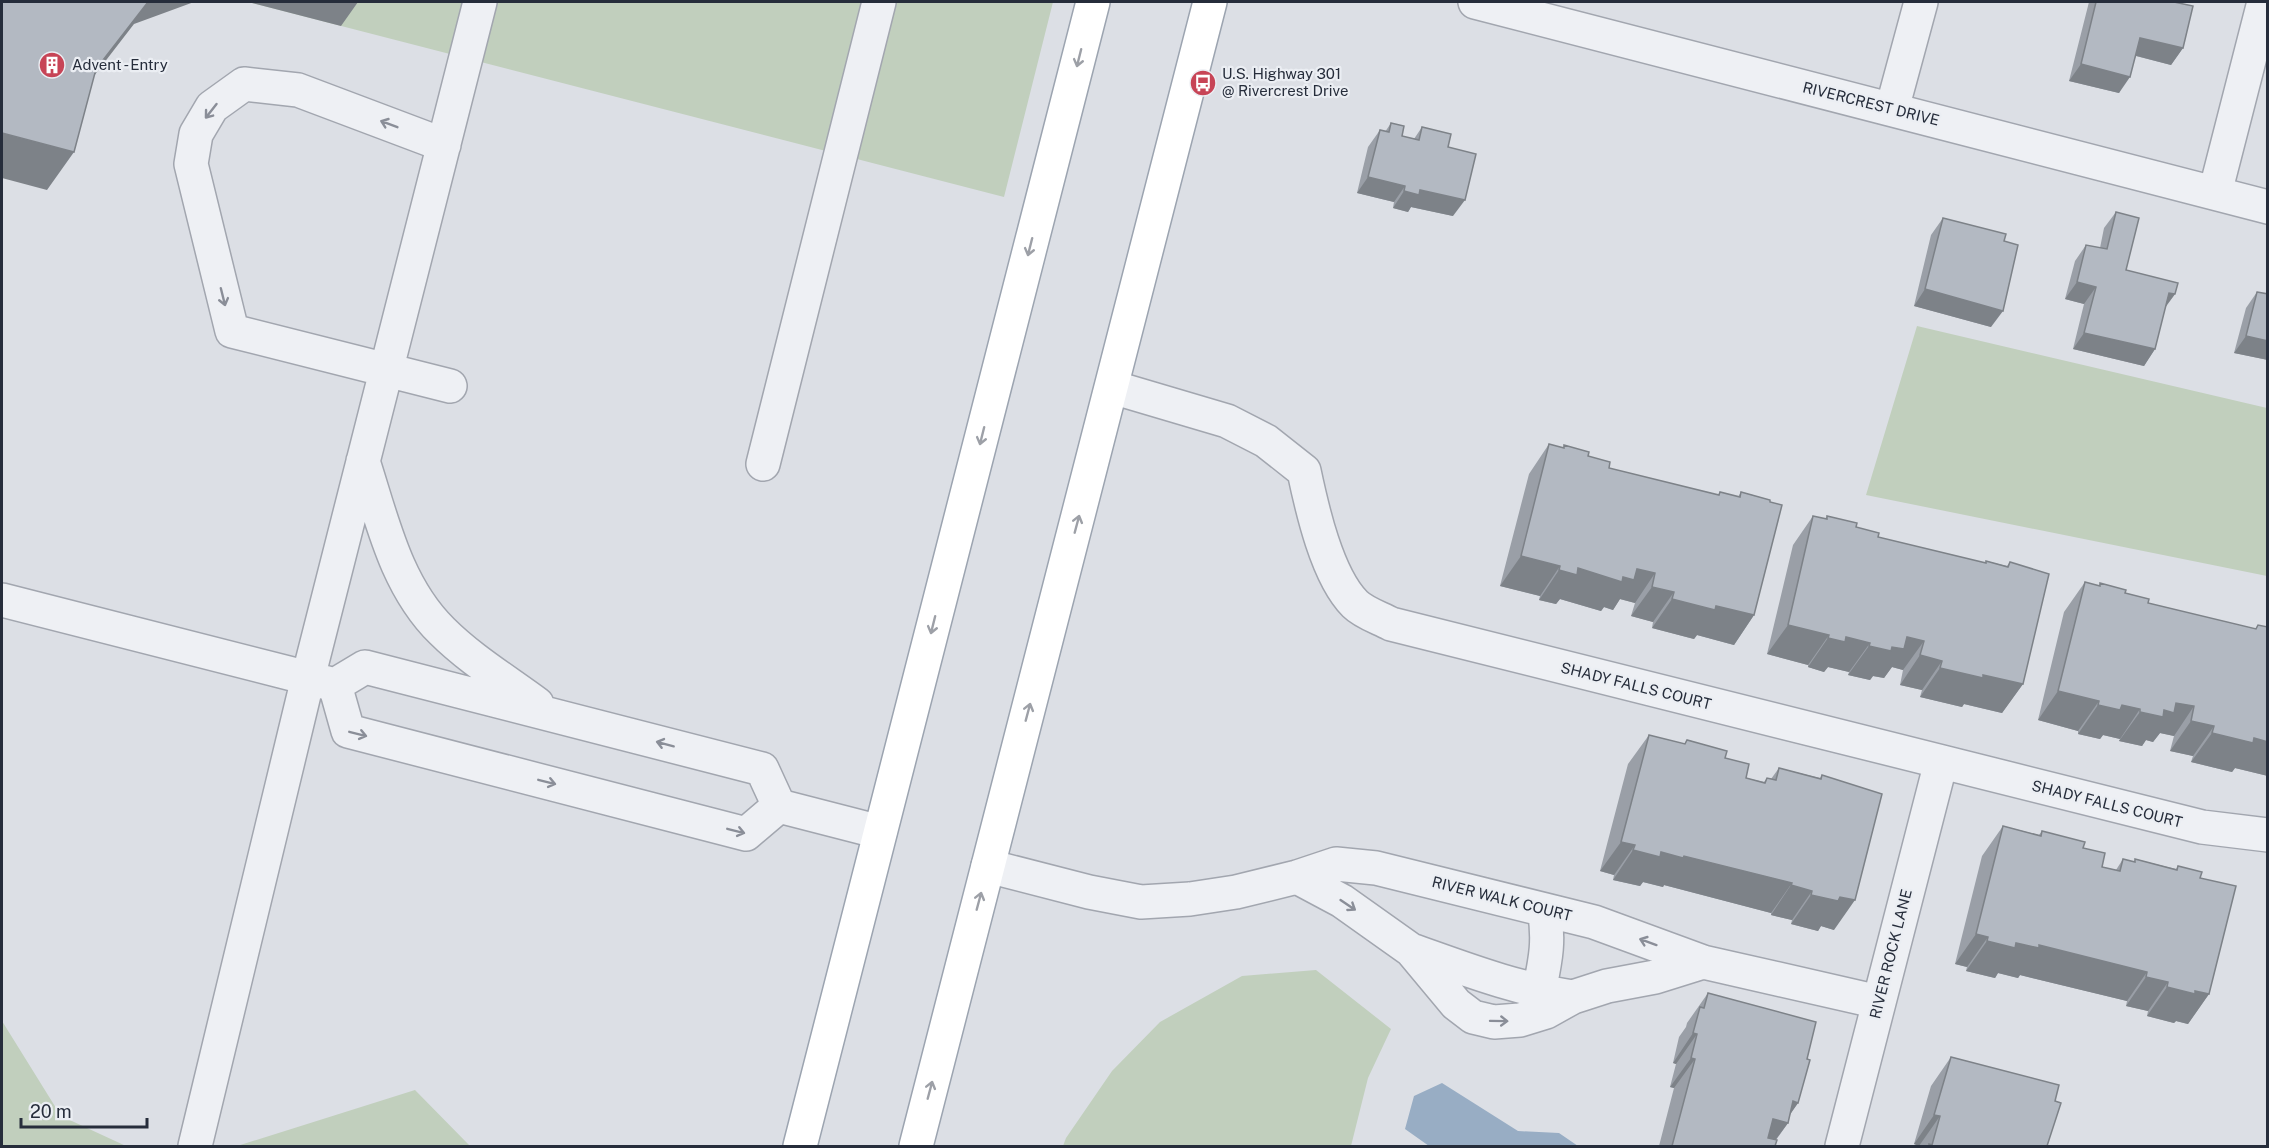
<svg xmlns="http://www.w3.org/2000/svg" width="2269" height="1148" font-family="'Public Sans',sans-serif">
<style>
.green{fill:#c1cfbd}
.water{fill:#98adc4}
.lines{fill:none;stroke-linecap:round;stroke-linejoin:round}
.minor-casing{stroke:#a2a6af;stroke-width:36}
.major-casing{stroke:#9ca4b0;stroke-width:36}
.minor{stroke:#eef0f4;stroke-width:33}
.major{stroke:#fff;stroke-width:33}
.wall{fill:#9a9fa7}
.shaded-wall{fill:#7d8288}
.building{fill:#b3b9c2;stroke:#7d8288;stroke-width:1.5}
.oneway{stroke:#9da0a7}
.oneway2{stroke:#8a8e98}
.labels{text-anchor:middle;stroke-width:4.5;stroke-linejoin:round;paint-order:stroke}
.poi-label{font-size:15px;fill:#262d3b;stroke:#ebeef3;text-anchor:start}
.street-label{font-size:15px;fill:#262d3b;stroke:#ebeef3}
</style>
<rect width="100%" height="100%" fill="#dcdfe5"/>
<!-- green -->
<path class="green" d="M248 2H1053L1004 197Z
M1917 326 2267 408V576L1866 495Z
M1316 970 1391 1029 1368 1078 1351 1146H1063L1066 1138 1112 1071 1160 1022 1242 976Z
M2 1021 61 1116 126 1146H2Z
M415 1090 470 1146H237Z"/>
<!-- water -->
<path class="water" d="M1442 1083 1518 1131 1559 1133 1578 1146H1429L1405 1129 1414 1096Z"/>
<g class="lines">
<defs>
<path id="minor" d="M1475 2 2268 207
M1892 109 1921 2
M444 145 298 90 244 84 212 107 196 134 191 164 232 331 450 386
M2215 193 2264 2
M1112 387 1227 421 1266 441 1304 471C1312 509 1327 576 1355 604 1364 613 1380 618 1391 624L2202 827 2268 835
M363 461C382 520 396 586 442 631 470 659 506 681 537 704
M763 464 879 2
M2 600 308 678 195 1146
M335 685 348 731 746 834 779 806 762 769 365 667 335 685 308 678 480 2
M779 806 880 832
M988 866 1089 892 1141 902 1190 899 1236 892 1297 877 1336 864 1376 868 1594 922 1703 962 1879 1002
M1297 877 1342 901 1411 950 1456 1004 1473 1017 1494 1022 1520 1020 1546 1012 1573 997 1607 986 1655 977 1703 962
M1411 950C1465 969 1516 989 1573 997
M1539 992C1545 962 1550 941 1544 910
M1842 1146 1941 762"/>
<path id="major" d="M800 1146 1093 2
M916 1146 1210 2"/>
</defs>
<!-- minor casing -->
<use href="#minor" class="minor-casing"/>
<!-- major casing -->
<use href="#major" class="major-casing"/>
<!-- minor -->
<use href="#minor" class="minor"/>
<!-- major -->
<use href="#major" class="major"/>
</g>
<!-- wall -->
<path class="wall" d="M2089 2H2174L2183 48 2171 65 2136 56 2119 93 2069 81Z
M1391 123 1402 136 1414 139 1422 127 1448 147 1453 216 1411 207 1408 212 1393 208 1394 202 1357 193 1368 147 1380 130 1385 132Z
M2116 212 2126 270 2175 294 2165 308 2155 349 2144 366 2073 349 2084 304 2065 299 2075 261 2086 245 2100 248 2104 228Z
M1943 218 2004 241 1991 327 1914 306 1931 235Z
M2257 292 2268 360 2234 353 2246 308Z
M1549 444 1563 448 1564 445 1588 456 1609 468 1718 495 1720 492 1738 497 1741 492 1754 615 1734 645 1697 635 1694 639 1652 628 1653 622 1631 616 1635 603 1620 599 1613 610 1604 607 1601 611 1560 599 1556 604 1539 600 1540 596 1500 586 1529 474Z
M1813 516 1825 519 1827 516 1878 537 1985 563 1986 561 2007 566 2010 562 2023 684 2002 713 1964 704 1962 707 1920 697 1922 690 1900 685 1903 670 1892 667 1884 678 1873 676 1870 680 1848 675 1849 672 1828 667 1824 672 1808 667V665L1767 654 1793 545Z
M2085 582 2099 586 2100 583 2148 603 2255 629 2258 625 2268 627V776L2235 768 2232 772 2191 762 2193 756 2170 751 2174 736 2160 733 2153 742 2146 740 2142 746 2119 741 2120 739 2103 735 2100 739 2078 734V731L2038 720 2064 612Z
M1649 735 1684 744 1687 740 1725 758 1746 778 1764 782 1767 778 1771 779 1779 768 1820 778 1822 775 1834 930 1821 926 1818 931 1791 924 1792 920 1771 915V913L1664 885 1663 887 1643 882 1640 886 1613 880 1614 875 1600 871 1628 764Z
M2003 826 2039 835 2042 831 2083 848 2102 867 2116 870 2123 859 2134 862 2135 859 2176 869 2178 866 2200 878 2209 994 2188 1024 2176 1021 2174 1023 2147 1016 2148 1011 2126 1006 2127 1001 2020 975 2018 978 1998 973 1995 978 1966 971 1967 967 1955 964 1982 856Z
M1708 993 1807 1059 1798 1103 1789 1115 1788 1123 1776 1140 1775 1146H1659L1674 1088 1670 1087 1676 1064 1673 1063 1679 1037 1686 1027 1687 1023Z
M1951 1057 2055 1101 2047 1146H1919L1914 1144 1931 1086Z"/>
<!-- shaded-wall -->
<path class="shaded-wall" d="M148 2H194L134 24 70 107 96 69Z
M248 2H358L341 26Z
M2140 38 2183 48 2171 65 2129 54Z
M2081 64 2130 77 2119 93 2069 81Z
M2 133 74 152 47 190 2 178Z
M1368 177 1405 186 1394 202 1357 193Z
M1420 190 1465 200 1453 216 1411 207 1408 212 1393 208 1404 191Z
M2077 282 2096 287 2084 304 2065 299Z
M1925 289 2003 311 1991 327 1914 306Z
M2169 293 2175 294 2163 310Z
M2084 333 2155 349 2144 366 2073 349Z
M2246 336 2268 341V360L2234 353Z
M1521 556 1560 566 1540 596 1500 586Z
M1578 568 1623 577 1637 569 1655 573 1635 603 1620 599 1613 610 1604 607 1601 611 1560 599 1556 604 1539 600 1559 570Z
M1652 587 1674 592 1653 622 1631 616Z
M1672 599 1716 606 1754 615 1734 645 1697 635 1694 639 1652 628Z
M1788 625 1829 635 1808 665 1767 654Z
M1846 637 1870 643 1849 672 1828 667 1824 672 1808 667 1828 638Z
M1907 637 1924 641 1903 670 1892 667 1884 678 1873 676 1870 680 1848 675 1869 646 1892 647Z
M1920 655 1942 661 1922 690 1900 685Z
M1940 668 1983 675 2023 684 2002 713 1964 704 1962 707 1920 697Z
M2058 691 2099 701 2078 731 2038 720Z
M2176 703 2194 706 2174 736 2160 733 2153 742 2146 740 2142 746 2119 741 2140 712 2164 710Z
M2098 705H2122L2140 709 2120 739 2103 735 2100 739 2078 734Z
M2191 721 2214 726 2193 756 2170 751Z
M2212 733 2254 738 2268 742V776L2235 768 2232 772 2191 762Z
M1621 842 1635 845 1614 875 1600 871Z
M1633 850 1661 852 1684 856 1792 883 1771 913 1664 885 1663 887 1643 882 1640 886 1613 880Z
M1791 885 1812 891 1792 920 1771 915Z
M1811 895 1840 897 1855 900 1834 930 1821 926 1818 931 1791 924Z
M1976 934 1988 937 1967 967 1955 964Z
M1987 941 2039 945 2147 972 2127 1001 2020 975 2018 978 1998 973 1995 978 1966 971Z
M2146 977 2168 982 2148 1011 2126 1006Z
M2167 987 2195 991 2209 994 2188 1024 2176 1021 2174 1023 2147 1016Z
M1693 1033 1697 1034 1676 1064 1673 1063Z
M1691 1058 1695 1059 1674 1088 1670 1087Z
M1793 1101 1798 1103 1785 1122 1788 1123 1771 1146H1754L1773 1119Z
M1934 1115 1940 1116 1919 1146 1914 1144Z"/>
<!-- building -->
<path class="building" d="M2 2H148L96 69 74 152 2 133Z
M2096 2H2174L2193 6 2183 48 2140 38 2130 77 2081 64Z
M1391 123 1404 126 1402 136 1419 140 1422 127 1451 134 1448 147 1476 154 1465 200 1420 190 1419 195 1404 191 1405 186 1368 177 1380 130 1389 132Z
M2116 212 2139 218 2126 270 2178 283 2175 294 2169 293 2155 349 2084 333 2096 287 2077 282 2086 245 2107 249Z
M1943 218 2006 234 2004 241 2018 245 2003 311 1925 289Z
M2257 292 2268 294V341L2246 336Z
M1549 444 1564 448V445L1589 452 1588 456 1610 462 1609 468 1719 495 1720 492 1740 497 1741 492 1770 500V502L1782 505 1754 615 1716 606 1715 610 1672 599 1674 592 1652 587 1655 573 1637 569 1634 580 1623 577 1622 582 1578 568 1577 575 1559 570 1560 566 1521 556Z
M1813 516 1827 519V516L1857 523 1856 527 1879 533 1878 537 1986 563V561L2008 567 2010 562 2049 574 2023 684 1983 675V678L1940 668 1942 661 1920 655 1924 641 1907 637 1904 649 1892 647 1891 651 1869 646 1870 643 1846 637 1845 642 1828 638 1829 635 1788 625Z
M2085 582 2100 586V583L2126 590 2125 593 2149 599 2148 603 2256 629 2258 625 2268 627V742L2254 738 2253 743 2212 733 2214 726 2191 721 2194 706 2176 703 2174 713 2164 710 2163 717 2140 712V709L2122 705 2120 710 2098 705 2099 701 2058 691Z
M1649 735 1685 744 1687 740 1727 751 1725 758 1749 764 1746 778 1765 783 1767 778 1776 780 1779 768 1821 779 1822 775 1882 794 1855 900 1840 897 1838 901 1811 895 1812 891 1791 885 1792 883 1684 856 1683 858 1661 852 1660 857 1633 850 1635 845 1621 842Z
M2003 826 2041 836 2042 831 2085 842 2083 848 2105 853 2102 867 2120 871 2123 859 2135 862V859L2177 870 2178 866 2202 872 2200 878 2236 886 2209 994 2195 991V994L2167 987 2168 982 2146 977 2147 972 2039 945V948L2016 943 2015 948 1987 941 1988 937 1976 934Z
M1708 993 1816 1022 1807 1059 1810 1060 1798 1103 1793 1101 1788 1123 1773 1119 1768 1138 1777 1140 1775 1146H1672L1695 1059 1691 1058 1697 1034 1693 1033 1700 1007 1704 1008Z
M1951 1057 2059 1085 2055 1101 2061 1103 2047 1146H1929V1144L1932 1145 1940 1116 1934 1115Z"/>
<!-- one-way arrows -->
<defs><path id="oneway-shaft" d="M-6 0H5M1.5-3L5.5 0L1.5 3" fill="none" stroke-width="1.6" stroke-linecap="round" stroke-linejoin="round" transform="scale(1.5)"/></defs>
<g class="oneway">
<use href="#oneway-shaft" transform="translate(1079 58) rotate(104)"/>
<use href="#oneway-shaft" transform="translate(1030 247) rotate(104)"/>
<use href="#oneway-shaft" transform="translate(982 436) rotate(104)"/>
<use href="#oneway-shaft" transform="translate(1077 524) rotate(-75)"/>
<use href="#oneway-shaft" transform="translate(933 625) rotate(104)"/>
<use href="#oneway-shaft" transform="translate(1028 712) rotate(-75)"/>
<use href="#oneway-shaft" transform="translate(979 901) rotate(-75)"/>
<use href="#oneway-shaft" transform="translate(930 1090) rotate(-75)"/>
</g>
<g class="oneway2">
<use href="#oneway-shaft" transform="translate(211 111) rotate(128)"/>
<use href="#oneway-shaft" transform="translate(389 124) rotate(-159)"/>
<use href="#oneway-shaft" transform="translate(223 297) rotate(76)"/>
<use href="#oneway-shaft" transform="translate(358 734) rotate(14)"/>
<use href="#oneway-shaft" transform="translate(665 744) rotate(-165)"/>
<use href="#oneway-shaft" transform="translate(547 782) rotate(14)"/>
<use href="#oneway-shaft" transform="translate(736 831) rotate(14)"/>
<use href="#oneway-shaft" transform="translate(1348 905) rotate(34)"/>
<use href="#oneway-shaft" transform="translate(1648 942) rotate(-160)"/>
<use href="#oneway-shaft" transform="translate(1499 1021) rotate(1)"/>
</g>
<!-- icons -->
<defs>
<symbol id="building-disc" viewBox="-11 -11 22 22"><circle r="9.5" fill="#c74456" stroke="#ebeef3"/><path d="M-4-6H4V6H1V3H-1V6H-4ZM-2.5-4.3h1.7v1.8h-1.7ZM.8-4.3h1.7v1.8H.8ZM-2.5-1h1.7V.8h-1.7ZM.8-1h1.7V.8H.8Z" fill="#fff"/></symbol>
<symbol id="bus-disc" viewBox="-11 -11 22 22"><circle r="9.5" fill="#c74456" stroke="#ebeef3"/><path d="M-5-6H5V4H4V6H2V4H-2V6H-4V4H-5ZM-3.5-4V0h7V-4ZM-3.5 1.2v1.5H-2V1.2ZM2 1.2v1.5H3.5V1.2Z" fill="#fff"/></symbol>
</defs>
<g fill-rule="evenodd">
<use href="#building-disc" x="37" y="50" width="30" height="30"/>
<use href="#bus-disc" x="1188" y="68" width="30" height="30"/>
</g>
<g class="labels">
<!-- poi labels -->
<g class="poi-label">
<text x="72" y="70">Advent - Entry</text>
<text x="1222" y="79">U.S. Highway 301<tspan x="1222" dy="17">@ Rivercrest Drive</tspan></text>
</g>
<!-- street labels -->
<g class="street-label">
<text transform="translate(1871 104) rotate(14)" y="5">RIVERCREST DRIVE</text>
<text transform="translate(1636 686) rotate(14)" y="5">SHADY FALLS COURT</text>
<text transform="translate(2107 804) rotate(14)" y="5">SHADY FALLS COURT</text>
<text transform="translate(1502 899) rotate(14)" y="5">RIVER WALK COURT</text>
<text transform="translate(1891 954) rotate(-76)" y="5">RIVER ROCK LANE</text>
</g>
</g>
<!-- border -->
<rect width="2269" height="1148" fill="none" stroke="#262d3b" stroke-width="6"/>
<!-- scale -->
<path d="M21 1118v9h126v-9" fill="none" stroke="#262d3b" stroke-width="3"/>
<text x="30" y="1118" font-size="18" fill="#262d3b" stroke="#ebeef3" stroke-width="4.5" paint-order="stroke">20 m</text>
</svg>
